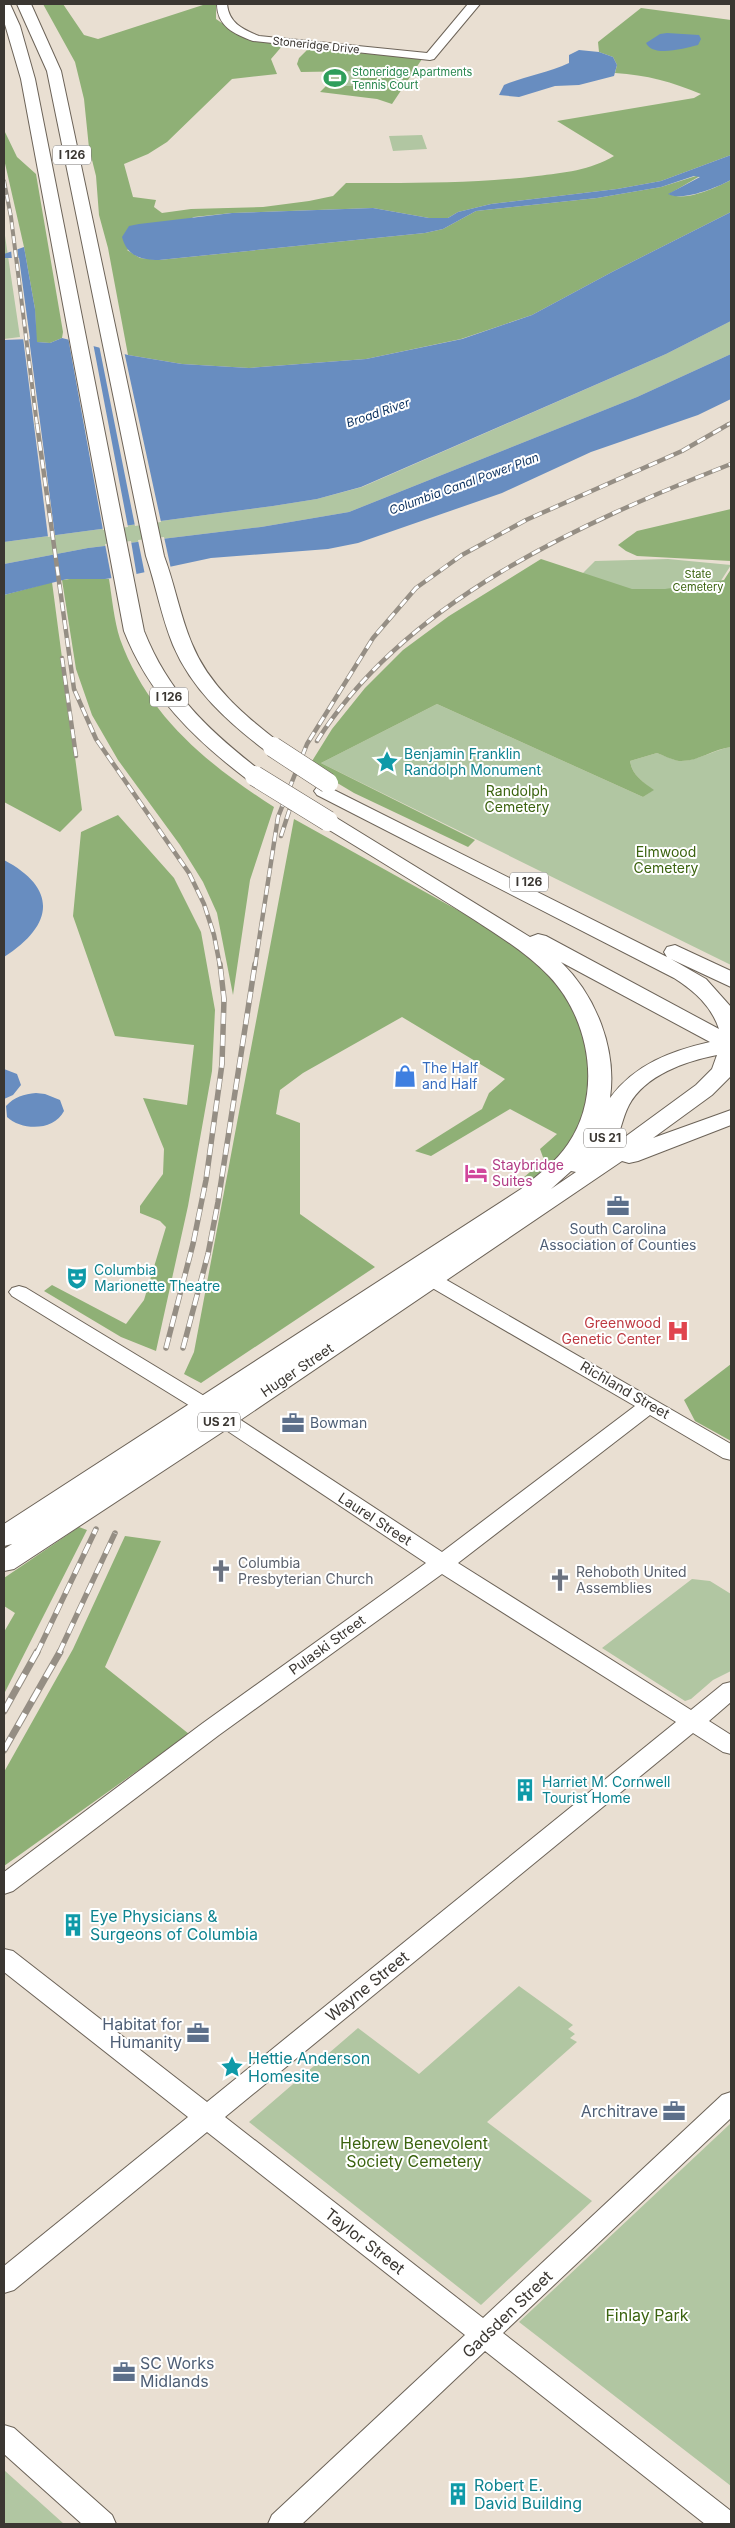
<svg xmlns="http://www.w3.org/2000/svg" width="735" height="2528" font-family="Inter,sans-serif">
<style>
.green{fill:#b1c6a2}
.forest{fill:#8fb076}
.water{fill:#688dc0}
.pier{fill:#e9dfd2}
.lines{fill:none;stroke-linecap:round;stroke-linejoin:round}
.secondary-casing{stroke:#6c6358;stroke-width:2}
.highway-casing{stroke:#6c6358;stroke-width:2}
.secondary{fill:#fff;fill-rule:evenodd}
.highway{fill:#fff;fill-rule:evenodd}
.rail-far3-casing{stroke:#958e84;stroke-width:4}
.rail-far2-casing{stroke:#958e84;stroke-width:4.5}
.rail-far1-casing{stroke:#958e84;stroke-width:5.5}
.rail-casing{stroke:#958e84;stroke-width:7}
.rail-far3{stroke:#fff;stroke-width:2.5;stroke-dasharray:7;stroke-linecap:butt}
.rail-far2{stroke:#fff;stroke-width:3;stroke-dasharray:9;stroke-linecap:butt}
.rail-far1{stroke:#fff;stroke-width:4;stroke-dasharray:11;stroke-linecap:butt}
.rail{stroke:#fff;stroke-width:5;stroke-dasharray:14;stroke-linecap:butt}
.highway-bridge-casing{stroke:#6c6358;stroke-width:21;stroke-linecap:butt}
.highway-bridge{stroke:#fff;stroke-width:20}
.labels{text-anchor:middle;stroke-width:4;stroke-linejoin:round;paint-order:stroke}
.far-street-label{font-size:11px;fill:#3b3732;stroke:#fff}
.far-leisure-label{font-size:11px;fill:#27864d;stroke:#fff;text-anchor:start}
.far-park-label{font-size:11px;fill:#3b630f;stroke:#fff}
.shield{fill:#fff;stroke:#767370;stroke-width:1}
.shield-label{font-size:12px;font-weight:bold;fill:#3b3732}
.far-water-label{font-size:12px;font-style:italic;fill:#082e5d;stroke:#fff}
.culture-label{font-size:14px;fill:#0d838f;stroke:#fff;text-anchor:start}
.park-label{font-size:14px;fill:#3b630f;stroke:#fff}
.shop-label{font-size:14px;fill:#366cbe;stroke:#fff;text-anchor:start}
.hotel-label{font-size:14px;fill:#b23c85;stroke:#fff;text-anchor:start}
.service-label{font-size:14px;fill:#4e5e75;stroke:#fff}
.health-label{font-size:14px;fill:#be3a42;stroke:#fff;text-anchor:end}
.street-label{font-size:14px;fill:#3b3732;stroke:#fff}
.worship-label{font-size:14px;fill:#5b616d;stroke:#fff;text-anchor:start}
.near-culture-label{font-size:16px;fill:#0d838f;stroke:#fff;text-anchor:start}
.near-street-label{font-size:16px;fill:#3b3732;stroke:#fff}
.near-service-label{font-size:16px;fill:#4e5e75;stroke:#fff;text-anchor:end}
.near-park-label{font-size:16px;fill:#3b630f;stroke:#fff}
</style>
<rect width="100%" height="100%" fill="#e9dfd2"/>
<!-- green -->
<path class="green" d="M326 71H361L362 86H326Z
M422 135 427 149 393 151 389 136Z
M4 229 20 337 4 339Z
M731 321V354L637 397 349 512 261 527 88 548 4 564V542L273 506 317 499 362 487 666 354Z
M668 559 731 565 708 601 573 583 595 561Z
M437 704 643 797 653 790C643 782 632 775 630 761L657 753C663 755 669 758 675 760 690 765 715 749 731 747V965L321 763Z
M692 1579 710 1581 731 1594V1671L713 1680 691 1699 685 1701 602 1648Z
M519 1986 573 2025 568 2029 575 2034 570 2038 577 2042 487 2122 592 2201 481 2305 249 2122 358 2028 419 2074Z
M731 2123V2486L519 2322Z
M4 2470 64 2524H4Z"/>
<!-- forest -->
<path class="forest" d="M43 4H63L84 35 98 39 206 4H216V19C240 36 255 40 283 45L271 59 277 74 232 79 167 142 148 154 124 164 133 197 156 200 154 207 162 213 191 209 263 207 309 201 333 196 346 183C410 183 473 184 537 176 563 173 591 170 614 156L557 121 694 98 701 94C672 82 647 75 615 73L617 65 613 57 599 52 598 42 641 8 731 20V155L661 181 617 189 491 204 458 212 448 218H429L373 208 232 213 194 217 127 250 140 258 159 260 425 233 443 229 476 211 597 198 661 187 696 176H700L669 194C686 202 715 188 731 180V212L612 272 532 315 461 339 366 359 249 368 182 364 128 355 108 248 99 215 96 176 89 148 84 99 75 62Z
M309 48 422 59 392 104 377 99 320 92 326 86H361V71L301 72 297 64 299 58Z
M4 130 17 157 36 174 63 332 62 338 50 343 36 342 35 309 24 247 4 159Z
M731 509V561L637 556 626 551 618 545 637 531Z
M541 559 632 589H665L724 580 731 569V747C713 749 698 762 679 761 672 760 663 755 657 753L630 761C632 775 643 782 654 790L643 797 437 704 321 763 475 840 468 847 354 793 309 766 332 729 365 688 403 650 449 616Z
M77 578 109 579C112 598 114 620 120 639 148 716 207 764 274 807L250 880 233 995 217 913 203 882 180 845 118 760 92 715 76 669 62 580Z
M52 582 82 810 60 832 4 802V595Z
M118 815 174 878 201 932 215 1010 212 1071 188 1206 156 1351 121 1337 44 1291 52 1285 126 1324 144 1300 166 1227 160 1221 140 1213V1206L163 1174 164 1149 143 1098 187 1105 194 1045 115 1036 73 916 81 832Z
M294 819 506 937 555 978 583 1024 593 1086 578 1136 532 1184 523 1178 544 1160 540 1149 557 1134 510 1109 431 1156 415 1151 482 1109 489 1093 505 1079 402 1017 303 1073 280 1090 276 1114 300 1123V1214L375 1267 201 1383 184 1374 194 1352Z
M731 1364V1441L695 1421 684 1400Z
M79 1527 87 1530 4 1694V1632L15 1613 4 1606V1578Z
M125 1536 161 1541 105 1667 189 1734 4 1866V1772L73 1649Z"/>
<!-- water -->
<path class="water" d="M667 33 699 35 701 39 698 45C685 48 653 58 646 43L660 34Z
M579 50 599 52 613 57 617 65 614 76 579 85 555 86 519 97 499 95 504 85C525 76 548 73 569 63V55Z
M731 155V180C718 187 682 202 668 194L700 177 694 176 661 187 597 198 476 211 443 229 425 233 159 260C141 260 127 256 122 237L129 226 139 224 232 213 373 208 429 218H448L458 212 491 204 617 189 661 181Z
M731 212V321L666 354 361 487 317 499 273 506 4 542V340L30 339 19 258H4V254L24 247 35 309 37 342 50 343 62 338 128 355 182 364 249 368 366 359 462 339 532 315 612 272Z
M731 354V399L698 415 591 452 502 493 358 543 328 549 211 558 127 576 105 579H67L4 595V564L88 548 261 527 349 512 637 397Z
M4 860C59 889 53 926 4 957Z
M4 1069 17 1074 21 1085 13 1095 4 1099Z
M36 1093 45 1094 60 1100 64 1111C54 1131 22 1131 7 1117L6 1106C14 1097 24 1094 36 1093Z"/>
<!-- pier -->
<path class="pier" d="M17 247 55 536 48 537 23 337H27L16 260H12L11 249Z
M68 337 93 343 128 527 103 530Z
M99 345 124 351 161 522 135 526Z
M164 537 171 569 145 575 138 540Z
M131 541 137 577 112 581 105 544Z"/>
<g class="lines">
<defs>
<path id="secondary" d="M217 4H227C229 23 242 29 259 36L427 53 468 4H480L434 59 430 60 253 41C234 34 217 26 217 4Z
M417 1265 424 1267 731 1444V1460L723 1458 650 1415 458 1563 691 1710 723 1684 731 1682V1702L709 1721 731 1735V1754L723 1752 693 1733 225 2117 483 2318 722 2095 731 2092V2118L503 2333 731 2511V2524H705L485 2351 302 2524H268L272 2515 465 2335 207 2132 14 2290 4 2293V2266L188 2117 4 1972V1949L13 1951 207 2102 676 1722 442 1574 219 1735 13 1891 4 1894V1872L203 1723 426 1563 187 1404 12 1296 9 1292 12 1288 19 1286 26 1288 201 1394 442 1552 635 1406 410 1275 407 1271 410 1267Z
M4 2425 14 2428 112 2515 116 2524H82L4 2454Z"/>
<path id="highway" d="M4 4H10L20 26 35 79 144 631C169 694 209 731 262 772L265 776 262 780 255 782 248 780C194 739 149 695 124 631L21 79 4 21Z
M17 4H31L61 71 164 556C175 585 180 616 192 644 209 686 245 716 280 743L283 747 280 751 273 753 266 751C228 722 192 690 173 645 161 616 156 585 146 556L47 71Z
M324 785 667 957 664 952 667 947 675 945 731 971V987L671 959 706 979 731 1007V1076L712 1095 653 1138 731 1110V1125L638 1161 629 1163 622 1161 233 1425 14 1569 4 1571V1549L12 1544 4 1546V1524L521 1189C538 1175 556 1162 568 1144 603 1094 590 1019 549 976 527 953 499 936 473 919 423 887 372 856 321 825L317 821 321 817 328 815 335 817 530 937 538 934 546 936 719 1029C711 1005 694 991 674 978L317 795 314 791 317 787ZM561 962 710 1042C671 1051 635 1064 610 1098 617 1049 596 996 561 962ZM717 1055 712 1069 696 1085 614 1145C621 1132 622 1118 629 1105 645 1075 686 1061 717 1055ZM571 1171 576 1172 551 1189Z"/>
</defs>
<!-- secondary casing -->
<use href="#secondary" class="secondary-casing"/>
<!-- highway casing -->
<use href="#highway" class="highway-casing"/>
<!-- secondary -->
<use href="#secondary" class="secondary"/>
<!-- highway -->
<use href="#highway" class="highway"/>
<defs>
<path id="rail-far3" d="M4 181 11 217 37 425
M727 425 731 423"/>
<path id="rail-far2" d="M37 424 74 689 96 739 189 873 204 904 214 935 220 966
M62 658 76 756
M317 741C406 600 581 523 731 464
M281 836 295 793
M255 966 278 817 307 744 373 638 416 588 462 555 526 520 682 451 729 424"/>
<path id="rail-far1" d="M166 1348 193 1244 206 1180 222 1064 224 999 220 964
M183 1348 208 1254 218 1202 255 964
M37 1653 96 1529
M59 1653 115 1533"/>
<path id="rail" d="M4 1711 37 1652
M4 1750 60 1652"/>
</defs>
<!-- rail-far3 casing -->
<use href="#rail-far3" class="rail-far3-casing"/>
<!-- rail-far2 casing -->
<use href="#rail-far2" class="rail-far2-casing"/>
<!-- rail-far1 casing -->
<use href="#rail-far1" class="rail-far1-casing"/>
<!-- rail casing -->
<use href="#rail" class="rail-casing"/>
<!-- rail-far3 -->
<use href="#rail-far3" class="rail-far3"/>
<!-- rail-far2 -->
<use href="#rail-far2" class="rail-far2"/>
<!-- rail-far1 -->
<use href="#rail-far1" class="rail-far1"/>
<!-- rail -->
<use href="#rail" class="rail"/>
<defs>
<path id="highway-bridge" d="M273 747 328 783
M255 776 328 821"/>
</defs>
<!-- highway-bridge casing -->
<use href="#highway-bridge" class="highway-bridge-casing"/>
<!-- highway-bridge -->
<use href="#highway-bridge" class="highway-bridge"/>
</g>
<!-- icons -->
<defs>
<symbol id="stadium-bare" viewBox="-9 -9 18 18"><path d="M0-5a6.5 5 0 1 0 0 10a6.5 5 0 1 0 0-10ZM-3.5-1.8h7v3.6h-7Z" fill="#2e9e5b" stroke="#fff" stroke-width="2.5" paint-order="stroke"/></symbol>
<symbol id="sight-bare" viewBox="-9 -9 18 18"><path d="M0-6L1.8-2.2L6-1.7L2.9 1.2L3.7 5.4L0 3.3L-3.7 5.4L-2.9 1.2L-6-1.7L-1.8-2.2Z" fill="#0f9aa8" stroke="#fff" stroke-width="2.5" paint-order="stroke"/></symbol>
<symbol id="shop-bare" viewBox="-9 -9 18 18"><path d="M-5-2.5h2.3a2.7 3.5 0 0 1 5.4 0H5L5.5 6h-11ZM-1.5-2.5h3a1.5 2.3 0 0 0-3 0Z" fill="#3f7fe0" stroke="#fff" stroke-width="2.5" paint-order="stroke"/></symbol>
<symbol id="hotel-bare" viewBox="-9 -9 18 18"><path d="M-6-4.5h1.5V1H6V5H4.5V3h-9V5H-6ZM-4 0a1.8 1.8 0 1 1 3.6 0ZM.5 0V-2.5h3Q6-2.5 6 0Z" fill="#d1479c" stroke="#fff" stroke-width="2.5" paint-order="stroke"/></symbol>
<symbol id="office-bare" viewBox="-9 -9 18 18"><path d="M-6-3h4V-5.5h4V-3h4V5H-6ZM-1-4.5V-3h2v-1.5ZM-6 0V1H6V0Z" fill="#5c6f8a" stroke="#fff" stroke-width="2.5" paint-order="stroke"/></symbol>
<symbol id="theatre-bare" viewBox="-9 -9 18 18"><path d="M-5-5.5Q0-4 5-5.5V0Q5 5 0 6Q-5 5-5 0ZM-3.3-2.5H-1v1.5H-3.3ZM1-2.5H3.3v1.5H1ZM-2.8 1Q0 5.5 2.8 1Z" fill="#0f9aa8" stroke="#fff" stroke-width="2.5" paint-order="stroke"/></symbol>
<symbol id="hospital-bare" viewBox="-9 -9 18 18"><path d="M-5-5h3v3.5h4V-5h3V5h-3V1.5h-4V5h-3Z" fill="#e0444e" stroke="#fff" stroke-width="2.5" paint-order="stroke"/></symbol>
<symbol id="church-bare" viewBox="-9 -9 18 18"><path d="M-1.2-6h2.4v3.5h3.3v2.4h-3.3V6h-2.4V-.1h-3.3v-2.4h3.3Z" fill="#6b7280" stroke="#fff" stroke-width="2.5" paint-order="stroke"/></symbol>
<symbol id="building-bare" viewBox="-9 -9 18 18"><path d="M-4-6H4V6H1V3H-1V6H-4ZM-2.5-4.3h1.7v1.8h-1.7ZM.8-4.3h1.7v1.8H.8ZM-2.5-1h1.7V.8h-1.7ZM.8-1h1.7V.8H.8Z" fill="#0f9aa8" stroke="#fff" stroke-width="2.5" paint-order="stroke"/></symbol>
</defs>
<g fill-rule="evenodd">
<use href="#stadium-bare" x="319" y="62" width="32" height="32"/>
<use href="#sight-bare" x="371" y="746" width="32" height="32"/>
<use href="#shop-bare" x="389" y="1060" width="32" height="32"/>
<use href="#hotel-bare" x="460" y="1157" width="32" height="32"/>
<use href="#office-bare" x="602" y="1190" width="32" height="32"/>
<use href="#theatre-bare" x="61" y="1262" width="32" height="32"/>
<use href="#hospital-bare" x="662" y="1315" width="32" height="32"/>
<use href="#office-bare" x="277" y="1407" width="32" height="32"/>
<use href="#church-bare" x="205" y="1555" width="32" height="32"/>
<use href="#church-bare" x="544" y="1564" width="32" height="32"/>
<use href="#building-bare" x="509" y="1774" width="32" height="32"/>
<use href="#building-bare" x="57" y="1909" width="32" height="32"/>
<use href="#office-bare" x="182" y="2017" width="32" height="32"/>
<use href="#sight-bare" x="216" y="2051" width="32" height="32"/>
<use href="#office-bare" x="658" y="2095" width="32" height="32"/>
<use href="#office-bare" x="108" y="2356" width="32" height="32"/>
<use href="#building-bare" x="442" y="2478" width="32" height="32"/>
</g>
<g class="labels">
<!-- far-street labels -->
<g class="far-street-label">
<text transform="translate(316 45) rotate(6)" y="4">Stoneridge Drive</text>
</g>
<!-- far-leisure labels -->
<g class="far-leisure-label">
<text x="352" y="76">Stoneridge Apartments<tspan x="352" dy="13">Tennis Court</tspan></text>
</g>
<!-- far-park labels -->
<g class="far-park-label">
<text x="698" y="578">State<tspan x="698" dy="13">Cemetery</tspan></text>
</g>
<!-- shield labels -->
<g class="shield">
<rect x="53" y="145.5" width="38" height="19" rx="4"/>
<rect x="150" y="687.5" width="38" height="19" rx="4"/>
<rect x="510" y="872.5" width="38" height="19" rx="4"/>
<rect x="584" y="1128.5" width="42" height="19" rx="4"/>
<rect x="198" y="1412.5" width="42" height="19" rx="4"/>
</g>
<g class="shield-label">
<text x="72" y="159">I 126</text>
<text x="169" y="701">I 126</text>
<text x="529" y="886">I 126</text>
<text x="605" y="1142">US 21</text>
<text x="219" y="1426">US 21</text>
</g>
<!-- far-water labels -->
<g class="far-water-label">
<text transform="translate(378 413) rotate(-19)" y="4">Broad River</text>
<text transform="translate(464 484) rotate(-20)" y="4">Columbia Canal Power Plan</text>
</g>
<!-- culture labels -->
<g class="culture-label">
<text x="404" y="759">Benjamin Franklin<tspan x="404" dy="16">Randolph Monument</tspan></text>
<text x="94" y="1275">Columbia<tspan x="94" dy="16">Marionette Theatre</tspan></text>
<text x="542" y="1787">Harriet M. Cornwell<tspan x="542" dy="16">Tourist Home</tspan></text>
</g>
<!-- park labels -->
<g class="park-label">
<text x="517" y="796">Randolph<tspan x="517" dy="16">Cemetery</tspan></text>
<text x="666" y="857">Elmwood<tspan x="666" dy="16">Cemetery</tspan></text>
</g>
<!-- shop labels -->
<g class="shop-label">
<text x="422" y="1073">The Half<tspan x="422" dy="16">and Half</tspan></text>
</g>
<!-- hotel labels -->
<g class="hotel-label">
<text x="492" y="1170">Staybridge<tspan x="492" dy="16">Suites</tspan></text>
</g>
<!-- service labels -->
<g class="service-label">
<text x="618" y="1234">South Carolina<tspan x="618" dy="16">Association of Counties</tspan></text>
<text x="310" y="1428" text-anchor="start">Bowman</text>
</g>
<!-- health labels -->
<g class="health-label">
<text x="661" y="1328">Greenwood<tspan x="661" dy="16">Genetic Center</tspan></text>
</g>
<!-- street labels -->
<g class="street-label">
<text transform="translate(297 1370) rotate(-34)" y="5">Huger Street</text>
<text transform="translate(625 1390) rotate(30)" y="5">Richland Street</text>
<text transform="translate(375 1519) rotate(33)" y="5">Laurel Street</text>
<text transform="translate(327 1645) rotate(-36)" y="5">Pulaski Street</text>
</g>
<!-- worship labels -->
<g class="worship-label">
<text x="238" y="1568">Columbia<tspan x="238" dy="16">Presbyterian Church</tspan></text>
<text x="576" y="1577">Rehoboth United<tspan x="576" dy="16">Assemblies</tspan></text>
</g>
<!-- near-culture labels -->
<g class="near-culture-label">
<text x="90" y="1922">Eye Physicians &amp;<tspan x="90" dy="18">Surgeons of Columbia</tspan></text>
<text x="248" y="2064">Hettie Anderson<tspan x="248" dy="18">Homesite</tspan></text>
<text x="474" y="2491">Robert E.<tspan x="474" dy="18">David Building</tspan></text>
</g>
<!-- near-street labels -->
<g class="near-street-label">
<text transform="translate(367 1986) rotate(-39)" y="6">Wayne Street</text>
<text transform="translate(365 2241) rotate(38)" y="6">Taylor Street</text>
<text transform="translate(507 2314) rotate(-44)" y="6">Gadsden Street</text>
</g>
<!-- near-service labels -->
<g class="near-service-label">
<text x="182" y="2030">Habitat for<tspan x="182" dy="18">Humanity</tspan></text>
<text x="658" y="2117">Architrave</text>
<text x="140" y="2369" text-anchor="start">SC Works<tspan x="140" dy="18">Midlands</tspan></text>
</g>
<!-- near-park labels -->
<g class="near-park-label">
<text x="414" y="2149">Hebrew Benevolent<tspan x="414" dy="18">Society Cemetery</tspan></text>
<text x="647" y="2321">Finlay Park</text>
</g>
</g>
<!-- border -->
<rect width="735" height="2528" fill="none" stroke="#3b3732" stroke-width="10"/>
</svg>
